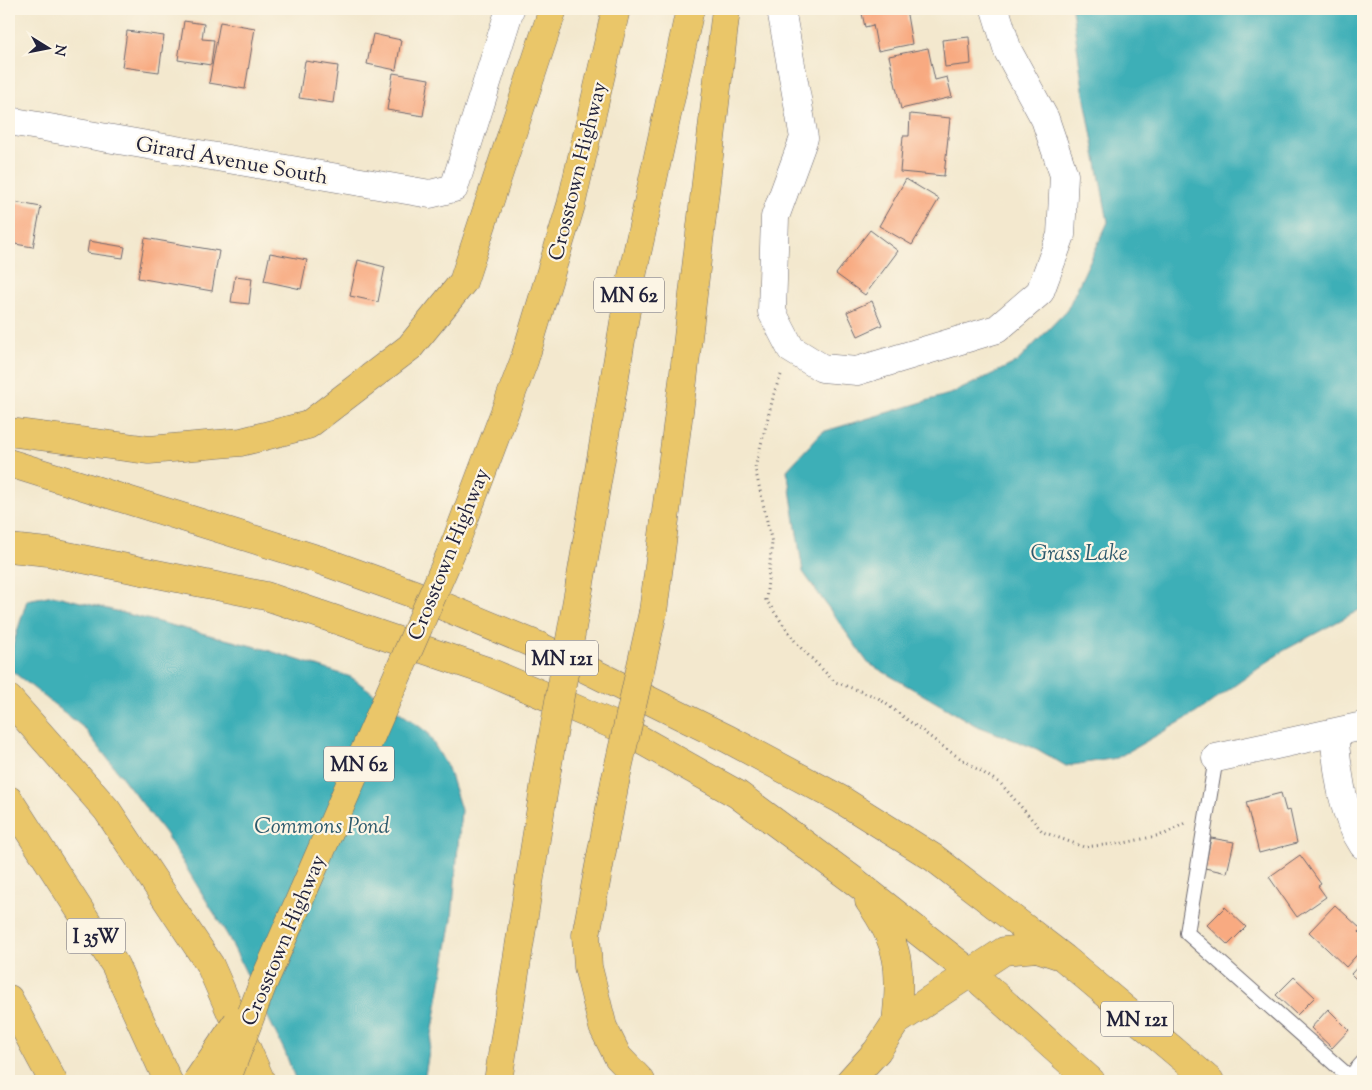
<svg xmlns="http://www.w3.org/2000/svg" width="1372" height="1090" font-family="'Sorts Mill Goudy',serif">
<style>
.water{fill:#3eafb7;stroke:#306879}
.building{fill:#f8aa81}
.lines{fill:none;stroke-linecap:round;stroke-linejoin:round}
.lane-casing{stroke:#6b676e;stroke-width:16}
.street-casing{stroke:#6b676e;stroke-width:29}
.highway-casing{stroke:#6b676e;stroke-width:29}
.path{stroke:#6b676e;stroke-width:3;stroke-dasharray:1 4;stroke-linecap:butt}
.lane{stroke:#fff;stroke-width:14}
.street{stroke:#fff;stroke-width:28}
.highway{stroke:#eac669;stroke-width:28}
.highway-bridge-casing{stroke:#6b676e;stroke-width:29;stroke-linecap:butt}
.highway-bridge{stroke:#eac669;stroke-width:28}
.labels{text-anchor:middle;stroke-width:4.5;stroke-linejoin:round;paint-order:stroke}
.shield{fill:#fcf5e5;stroke:#63616e;stroke-width:1}
.shield-label{font-size:20px;font-weight:bold;fill:#22223b}
.street-label{font-size:21px;fill:#22223b;stroke:#fcf5e5}
.water-label{font-size:22px;font-style:italic;fill:#2d5a6d;stroke:#fcf5e5}
</style>
<rect width="100%" height="100%" fill="#fcf5e5"/>
<filter id="ink" filterUnits="userSpaceOnUse"><feTurbulence type="fractalNoise" baseFrequency=".02" numOctaves="2"/><feDisplacementMap in="SourceGraphic" scale="10" xChannelSelector="R" yChannelSelector="G"/><feConvolveMatrix kernelMatrix="1 2 1 2 8 2 1 2 1" color-interpolation-filters="sRGB"/></filter>
<filter id="wash" filterUnits="userSpaceOnUse"><feTurbulence type="fractalNoise" baseFrequency=".0096" numOctaves="4" result="noise"/><feDisplacementMap in="SourceGraphic" scale="20" xChannelSelector="R" yChannelSelector="G"/><feGaussianBlur stdDeviation="1.12" result="paint"/><feColorMatrix in="noise" values="0 0 0 0 0 0 0 0 0 0 0 0 0 0 0 0 0 1.4 0 .05"/><feComposite in="paint" operator="in"/></filter>
<g filter="url(#wash)">
<rect width="100%" height="100%" fill="#f3e8ce"/>
<!-- water -->
<path class="water" d="M1072 9H1363V608L1283 651 1196 713 1117 758 1066 766 1037 749 975 725 868 663 803 572 787 470 822 432 953 393 1017 362 1067 310 1108 222 1083 89Z
M53 595 264 649 351 677 427 732 448 768 461 810 452 919 424 1081H296L285 1052 228 936 165 833 84 728 12 671V648L27 600Z"/>
<g id="blocks">
<!-- building -->
<path class="building" d="M861 9H906L912 44 878 51 873 25 865 27Z
M184 21 204 24 202 39 214 40 211 65 178 60Z
M220 22 255 28 245 89 209 83Z
M127 31 164 36 159 72 122 67Z
M373 34 401 40 396 70 367 64Z
M969 37 971 64 945 67 942 40Z
M928 48 935 80 947 77 952 97 901 109 889 56Z
M305 61 338 66 333 103 299 98Z
M393 73 429 79 423 116 387 110Z
M910 114 950 118 944 176 900 172 903 136H909Z
M906 179 939 199 912 245 879 226Z
M9 201 41 207 33 247 9 243Z
M870 230 898 251 865 295 836 274Z
M145 238 219 251 212 291 138 278Z
M89 241 125 247 123 258 87 253Z
M270 253 307 260 301 289 264 281Z
M358 260 385 267 378 302 350 296Z
M235 276 252 278 249 304 231 302Z
M872 301 882 325 858 336 847 312Z
M1281 793 1286 811 1290 810 1297 843 1259 853 1246 802Z
M1211 838 1234 842 1227 873 1205 868Z
M1300 855 1321 884 1318 886 1326 897 1297 917 1269 877Z
M1335 905 1361 929 1359 932 1363 936V948L1346 967 1309 932Z
M1225 907 1246 927 1228 945 1207 925Z
M1363 961V986L1351 974Z
M1294 977 1315 997 1297 1015 1276 995Z
M1328 1009 1349 1030 1332 1048 1311 1028Z"/>
</g>
</g>
<g filter="url(#ink)">
<use href="#blocks" fill-opacity="0" stroke="#6b676e" stroke-width="1"/>
<g class="lines">
<defs>
<path id="lane" d="M1216 758 1187 933 1354 1081
M1346 1081 1363 1062"/>
<path id="street" d="M781 9 804 138 775 217 772 312 791 349 822 368 857 371 997 329 1040 292 1061 235 1064 175 1045 119 1008 51 995 9
M9 121 430 194 454 188 510 9
M1334 734C1338 772 1341 812 1363 845
M1216 758 1363 726"/>
<path id="highway" d="M9 432 149 450 241 442 308 425 410 347 463 282 553 9
M9 463 317 559 414 594 539 646 728 739 840 799 934 858 1064 958 1210 1081
M456 541 524 361 571 205 616 9
M9 548 48 552 266 596 487 671 616 726 737 794 853 880 971 973 1091 1081
M580 583 631 281 690 9
M653 612 683 381 726 9
M9 699 107 810 210 965 261 1081
M615 782 586 935 588 967 603 1027 618 1057 641 1081
M9 800 115 965 168 1081
M869 901C900 944 902 970 896 1022
M9 999 53 1081
M498 1081 547 769
M850 1081 877 1051 896 1022 1004 951 1037 948 1058 955"/>
</defs>
<!-- lane casing -->
<use href="#lane" class="lane-casing"/>
<!-- street casing -->
<use href="#street" class="street-casing"/>
<!-- highway casing -->
<use href="#highway" class="highway-casing"/>
<!-- path -->
<path class="path" d="M781 375 775 390 755 468 772 543 766 600 797 644 835 682 877 697 949 751 1001 784 1043 832 1084 847 1124 843 1165 834 1185 823"/>
<!-- lane -->
<use href="#lane" class="lane"/>
<!-- street -->
<use href="#street" class="street"/>
<!-- highway -->
<use href="#highway" class="highway"/>
<defs>
<path id="highway-bridge" d="M547 769 580 583
M615 782 653 612
M197 1081 237 1022
M226 1081 262 986 456 541"/>
</defs>
<!-- highway-bridge casing -->
<use href="#highway-bridge" class="highway-bridge-casing"/>
<!-- highway-bridge -->
<use href="#highway-bridge" class="highway-bridge"/>
</g>
</g>
<g class="labels">
<!-- shield labels -->
<g class="shield">
<rect x="594" y="277.5" width="70" height="35" rx="4"/>
<rect x="526" y="640.5" width="72" height="35" rx="4"/>
<rect x="324" y="746.5" width="70" height="35" rx="4"/>
<rect x="67" y="918.5" width="58" height="35" rx="4"/>
<rect x="1101" y="1001.5" width="72" height="35" rx="4"/>
</g>
<g class="shield-label">
<text x="629" y="302">MN 62</text>
<text x="562" y="665">MN 121</text>
<text x="359" y="771">MN 62</text>
<text x="96" y="943">I 35W</text>
<text x="1137" y="1026">MN 121</text>
</g>
<!-- street labels -->
<g class="street-label">
<text transform="translate(232 160) rotate(10)" y="7">Girard Avenue South</text>
<text transform="translate(577 171) rotate(-76)" y="7">Crosstown Highway</text>
<text transform="translate(448 554) rotate(-68)" y="7">Crosstown Highway</text>
<text transform="translate(283 940) rotate(-67)" y="7">Crosstown Highway</text>
</g>
<!-- water labels -->
<g class="water-label">
<text x="1079" y="560">Grass Lake</text>
<text x="322" y="833">Commons Pond</text>
</g>
</g>
<!-- margin -->
<rect width="1372" height="1090" fill="none" stroke="#fcf5e5" stroke-width="30"/>
<!-- north arrow -->
<g transform="translate(48 48) rotate(100)" stroke="#fcf5e5" stroke-width="4" paint-order="stroke">
<path d="M0-4L9 19L0 12L-9 19Z" fill="#22223b"/>
<text y="-8" font-size="14" font-weight="bold" text-anchor="middle" fill="#22223b">N</text>
</g>
</svg>
